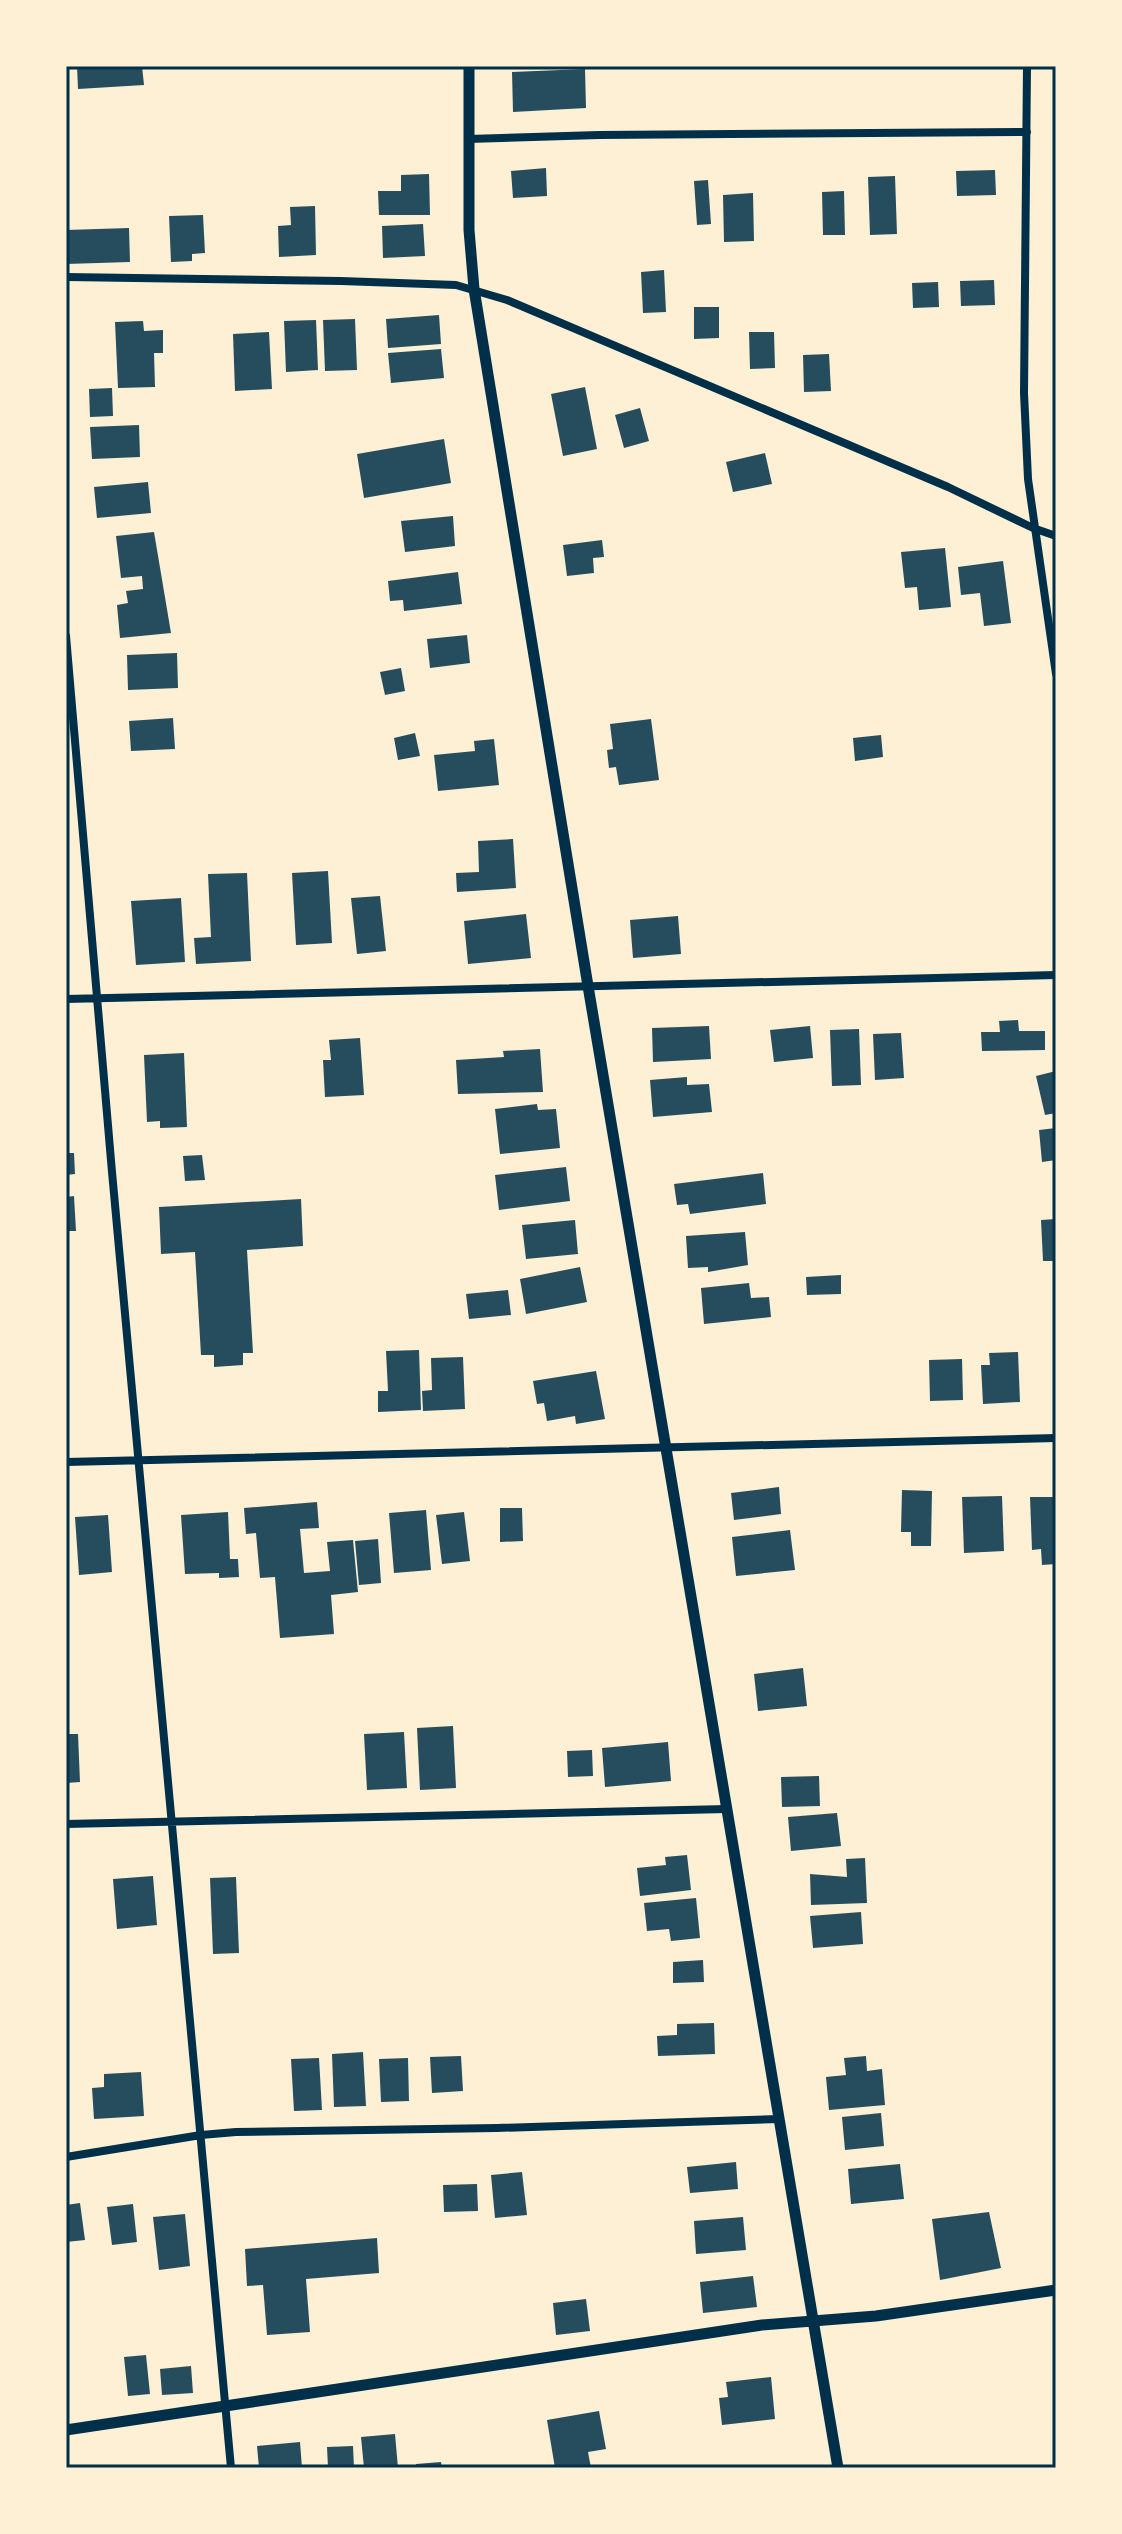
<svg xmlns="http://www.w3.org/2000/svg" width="1122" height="2534" font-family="'DejaVu Sans',sans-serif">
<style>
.building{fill:#264d5e}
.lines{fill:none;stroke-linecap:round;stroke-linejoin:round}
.minor{stroke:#003049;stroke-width:8}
.tertiary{stroke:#003049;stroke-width:11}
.neatline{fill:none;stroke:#003049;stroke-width:3}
</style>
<rect width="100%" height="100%" fill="#fdf0d5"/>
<!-- building -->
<path class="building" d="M77 66H142L144 85 78 89Z
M585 69 586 108 513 112 512 72Z
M546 168 547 196 513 198 511 171Z
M995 170 996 195 957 196 956 171Z
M429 174 430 215H379L378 191H401V175Z
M895 176 897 234 870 235 868 177Z
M708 180 711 224 697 225 694 181Z
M844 191 845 235H823L822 192Z
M753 193 754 241 724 242 723 195Z
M315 206 316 255 279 257 278 226 291 225 290 207Z
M203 215 205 253 192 254V261L171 262 169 216Z
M423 224 425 256 383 258 382 226Z
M129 228 130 262 66 264V230Z
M664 270 666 312 643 313 641 272Z
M994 280 995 305 961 306 960 281Z
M938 282 939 307 913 308 912 283Z
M694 307H719V338L694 339Z
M439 315 441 344 388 348 386 319Z
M355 319 357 370 325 371 323 320Z
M316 320 318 370 286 372 284 321Z
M143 321 144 331 163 330V353H154L155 387 118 388 115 322Z
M269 332 272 389 235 391 233 334Z
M749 332H774L775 368 750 369Z
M441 349 444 378 391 383 388 353Z
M829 354 831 391 804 392 803 355Z
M585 387 597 449 563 456 551 394Z
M112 388 113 416 90 417 89 389Z
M640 408 649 441 624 448 615 415Z
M139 425 140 457 92 459 90 427Z
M444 439 451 483 364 498 357 454Z
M765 453 772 484 733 492 726 462Z
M148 482 151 513 97 518 94 487Z
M453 516 455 546 405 552 401 521Z
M154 532 171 633 120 638 117 605 128 603 126 591 143 589 142 576 121 578 116 536Z
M602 540 604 557 593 558 594 573 567 576 563 545Z
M945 548 951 607 919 610 917 587 905 588 901 552Z
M1003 561 1011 623 984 626 980 593 961 595 958 567Z
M458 572 462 604 404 611 403 600 390 601 388 581Z
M467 635 470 663 430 668 427 639Z
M177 653 178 688 128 690 127 655Z
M401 668 405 691 385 695 380 672Z
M173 718 175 749 131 751 129 721Z
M651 719 659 780 619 785 616 767 609 768 607 750 613 749 610 724Z
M415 733 420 756 398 760 394 738Z
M881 735 883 757 855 761 853 738Z
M494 739 499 785 438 791 434 755 475 751 474 741Z
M513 839 516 888 457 892 456 873 479 872 478 841Z
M328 871 332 943 296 945 292 873Z
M247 873 251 961 196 964 194 938 211 937 208 874Z
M380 896 386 951 357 954 351 898Z
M181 898 185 962 136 965 131 901Z
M526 914 531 958 468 964 464 921Z
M678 916 681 954 633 958 630 920Z
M1018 1020 1019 1031H1045V1050L982 1051 981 1032H1000L999 1021Z
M709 1026 711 1059 653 1062 652 1028Z
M810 1026 813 1058 774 1062 770 1030Z
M859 1029 861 1085 832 1086 830 1030Z
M901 1033 904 1078 875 1080 873 1034Z
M360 1038 364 1095 325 1097 323 1060H331L329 1040Z
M540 1049 543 1092 458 1094 456 1060 504 1057 503 1051Z
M184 1053 187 1127 160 1128V1121L147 1122 144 1055Z
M1056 1071V1113L1045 1115 1036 1076Z
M687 1077V1085L709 1084 712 1112 653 1117 650 1080Z
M537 1104 538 1110 556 1109 560 1148 500 1154 495 1109Z
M1056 1128V1160L1042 1162 1039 1130Z
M66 1153H74L75 1174 66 1175Z
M202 1155 205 1180 185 1181 183 1156Z
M566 1167 570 1201 499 1210 495 1175Z
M763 1173 766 1204 690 1214 688 1204 677 1205 674 1184Z
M74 1196 76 1231H66V1197Z
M301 1199 303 1246 247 1250 253 1353H243V1365L214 1367V1355H201L195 1252 161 1254 159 1207Z
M1056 1219V1261H1043L1041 1220Z
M575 1220 578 1254 526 1259 522 1225Z
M745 1232 748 1265 708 1272V1267L688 1268 686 1236Z
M580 1267 587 1302 526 1314 520 1279Z
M841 1275V1294L807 1295 806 1277Z
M749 1283 751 1298 769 1297 771 1317 704 1324 701 1288Z
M508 1290 511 1315 469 1319 466 1294Z
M419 1350 421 1410 378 1412V1391H388L386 1351Z
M1018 1352 1020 1402 983 1404 981 1365H990L989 1353Z
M463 1357 465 1409 423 1411 422 1391 432 1390 431 1358Z
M962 1359 963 1400 930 1401 929 1360Z
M596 1371 605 1419 576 1424 575 1416 547 1421 544 1403 537 1404 533 1381Z
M779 1487 781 1514 734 1520 731 1493Z
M902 1490 932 1491 931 1546H911V1532H901Z
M1002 1496 1004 1551 964 1553 962 1497Z
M1030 1497H1056V1564L1042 1565 1041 1549 1032 1550Z
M317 1502 319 1528 300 1529 304 1573 330 1571 327 1542 353 1540 358 1592 331 1595 334 1634 280 1638 275 1577 260 1578 256 1533 246 1534 244 1508Z
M500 1508H522L523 1541 500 1542Z
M426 1510 431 1570 394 1573 389 1513Z
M228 1512 230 1559H238L239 1577 219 1578V1573L185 1574 181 1515Z
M464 1512 470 1561 442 1564 436 1515Z
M108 1515 112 1572 79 1575 75 1517Z
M790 1530 795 1570 736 1576 732 1537Z
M378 1539 381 1583 359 1585 355 1541Z
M803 1668 807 1706 758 1711 754 1674Z
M453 1726 456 1788 420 1790 417 1728Z
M404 1732 407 1788 367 1790 364 1734Z
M66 1734H78L80 1782 66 1783Z
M668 1742 671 1781 605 1787 602 1748Z
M592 1750 593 1776 568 1777 567 1751Z
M819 1776 820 1806 782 1807 781 1777Z
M837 1813 841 1846 791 1851 788 1817Z
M687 1855 691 1890 640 1896 637 1868 666 1865 665 1857Z
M865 1858 867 1903 811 1905 810 1874 847 1877 846 1859Z
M153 1876 157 1925 117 1929 113 1879Z
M236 1877 239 1953 213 1954 210 1878Z
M696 1898 700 1938 671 1941 669 1929 647 1931 644 1903Z
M861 1912 863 1944 813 1948 810 1916Z
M703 1960 704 1982 673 1983V1962Z
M714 2023 715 2054 658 2056 657 2036 677 2035V2024Z
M363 2052 366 2106 334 2107 332 2054Z
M461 2056 463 2091 432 2093 430 2057Z
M866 2056 867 2071 882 2069 885 2105 829 2110 826 2077 846 2075 844 2058Z
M319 2058 322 2110 294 2111 291 2059Z
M408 2058 409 2101 381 2102 379 2059Z
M141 2072 144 2116 94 2119 92 2088 104 2087V2074Z
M881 2113 884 2146 845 2150 842 2117Z
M736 2162 738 2189 690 2193 687 2167Z
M900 2164 904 2199 851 2204 848 2169Z
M522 2172 527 2215 495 2218 491 2175Z
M477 2184 478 2211 444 2212 443 2185Z
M80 2203 85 2240 66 2242V2205Z
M133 2204 137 2242 112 2245 107 2207Z
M989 2212 1001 2268 940 2280 932 2219Z
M185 2214 190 2266 159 2270 153 2217Z
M743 2217 746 2250 696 2254 694 2221Z
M377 2238 379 2273 306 2279 310 2332 267 2335 263 2285 247 2286 245 2249Z
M753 2276 757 2307 703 2313 700 2282Z
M586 2299 590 2331 556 2335 553 2303Z
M146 2355 150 2394 128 2396 124 2357Z
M191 2366 193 2393 162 2395 160 2369Z
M771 2377 775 2419 722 2425 719 2398 728 2397 726 2382Z
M599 2411 606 2449 588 2452 591 2468H555L547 2420Z
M395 2434 398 2468H364L361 2437Z
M300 2442 302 2468H259L257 2446Z
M353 2446 354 2468H328L327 2447Z
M441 2462 442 2468H416V2464Z"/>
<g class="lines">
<!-- minor -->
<path class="minor" d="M1027 66 1024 393 1028 479 1056 674
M468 139 599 135 1027 132
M66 277 341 281 456 285 507 300 948 487 1033 528 1056 536
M66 636 112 1172 231 2468
M66 999 1056 975
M66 1462 1056 1438
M66 1824 727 1809
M66 2157 201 2135 236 2132 497 2128 779 2119"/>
<!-- tertiary -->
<path class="tertiary" d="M469 66V230L474 289 588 986 838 2468
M66 2430 762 2325 876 2316 1056 2290"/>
</g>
<!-- border -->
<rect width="1122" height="2534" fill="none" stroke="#fdf0d5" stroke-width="136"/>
<rect x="68" y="68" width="986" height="2398" class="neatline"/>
</svg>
